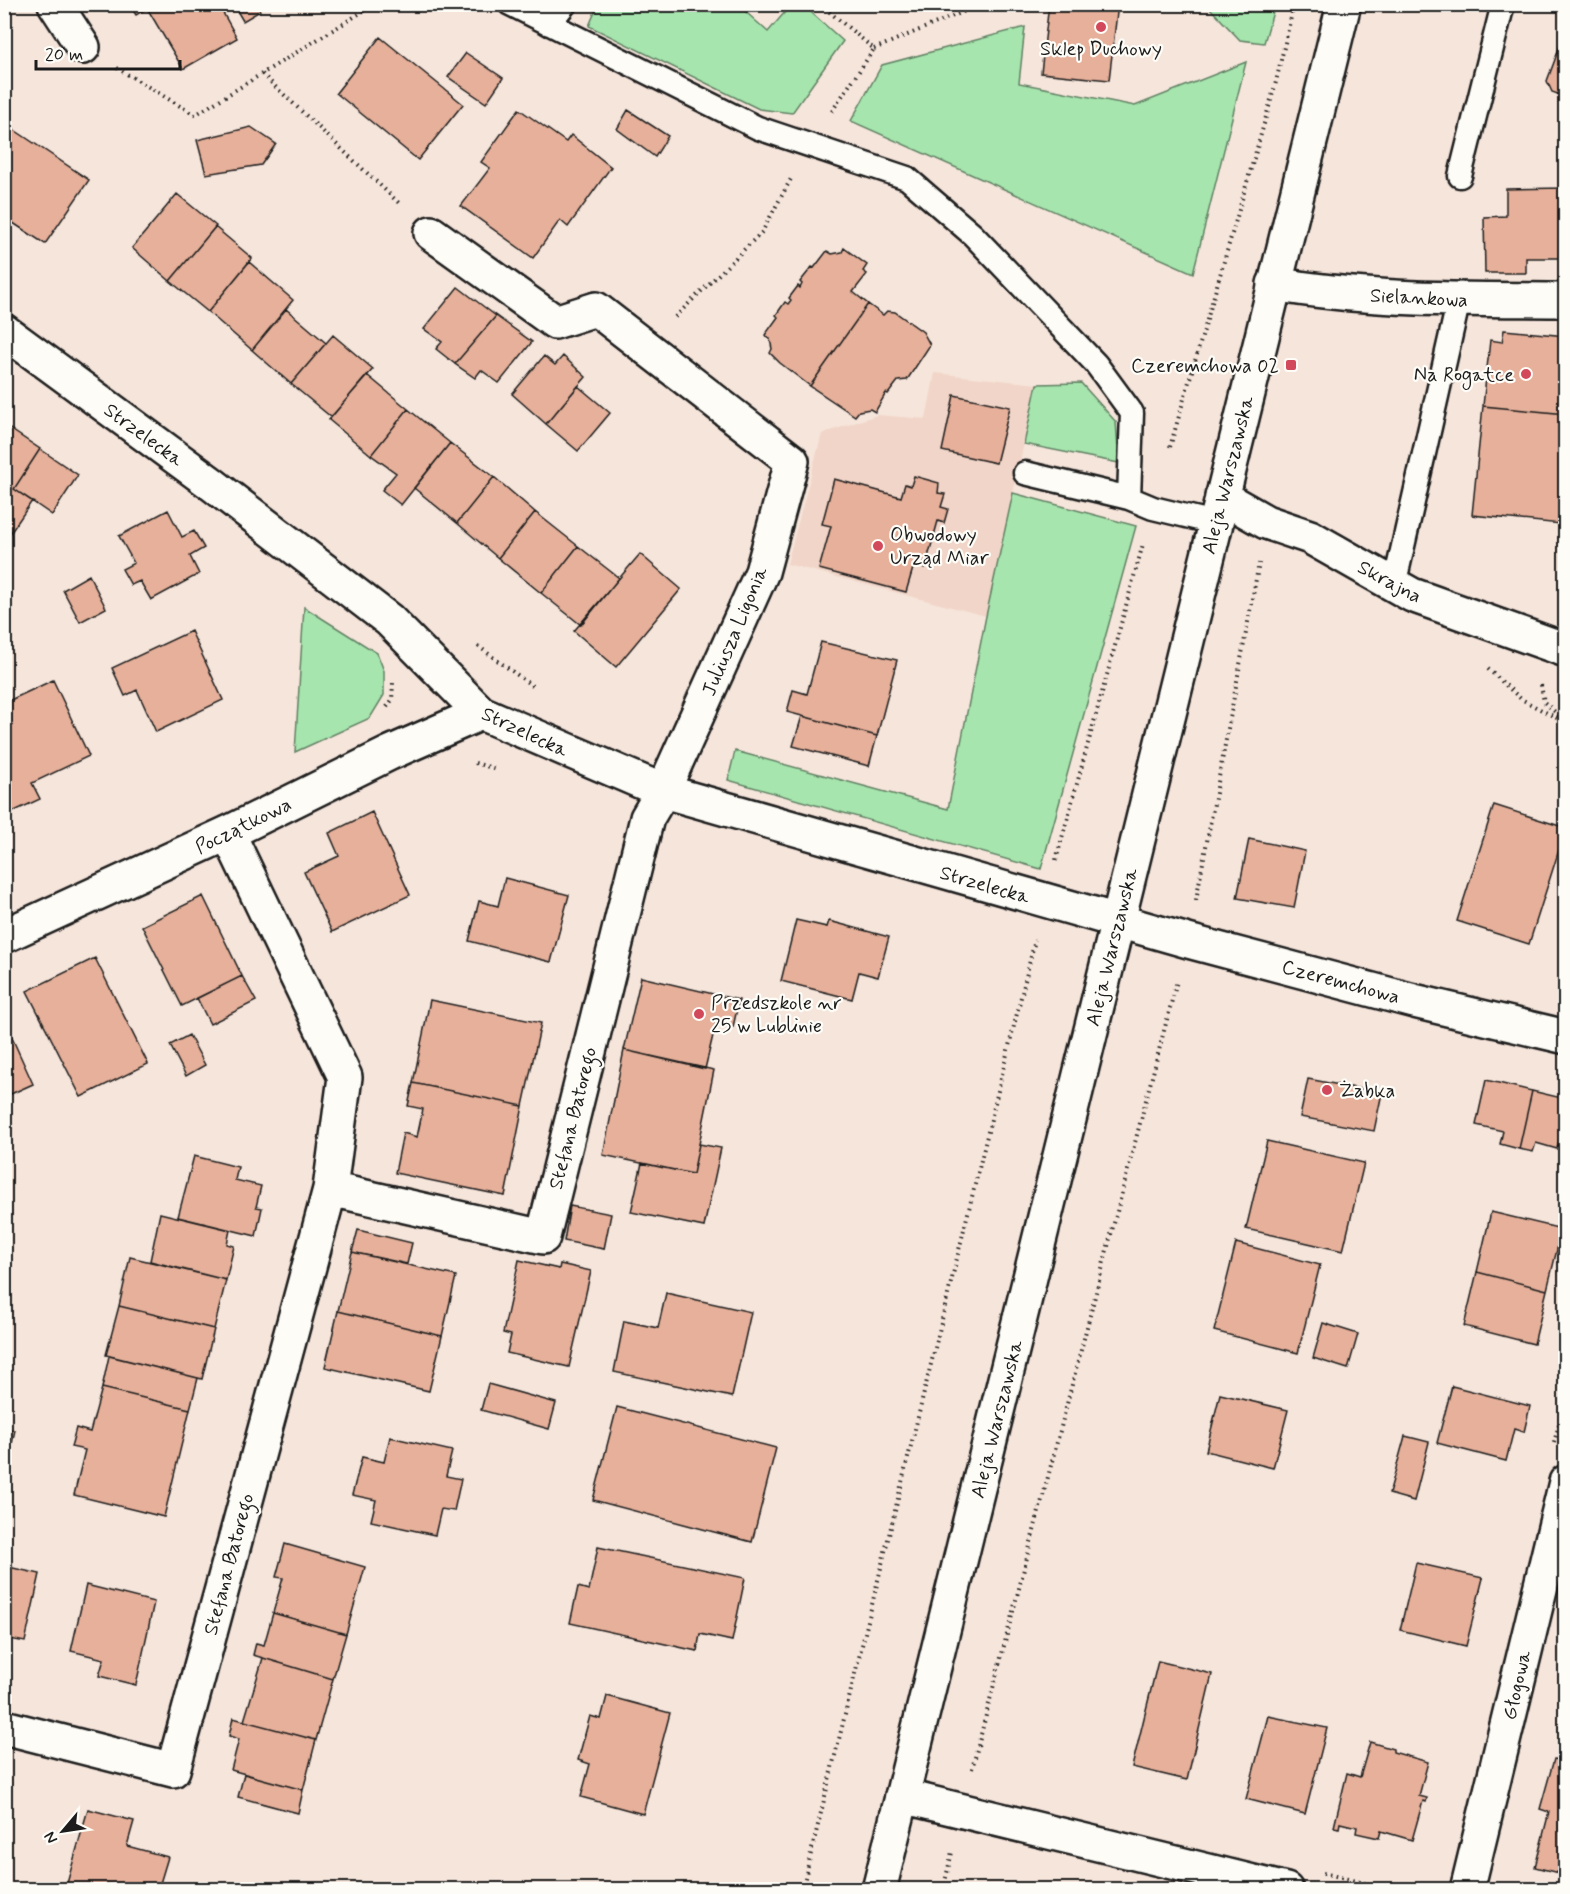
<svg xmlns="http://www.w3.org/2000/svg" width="1570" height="1894" font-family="Mynerve,sans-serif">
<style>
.built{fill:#f1d5c8}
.green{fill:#a6e5ad;stroke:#618064;stroke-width:1.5}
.building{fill:#e6b09a;stroke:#1c1c1c;stroke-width:1.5}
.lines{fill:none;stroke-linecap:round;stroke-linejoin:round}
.lane-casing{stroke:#1c1c1c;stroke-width:27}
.street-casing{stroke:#1c1c1c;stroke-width:38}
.secondary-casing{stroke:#1c1c1c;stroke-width:38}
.path{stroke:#1c1c1c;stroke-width:4;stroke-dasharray:1.5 4.5;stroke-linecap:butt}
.lane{stroke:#fdfcf7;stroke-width:22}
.street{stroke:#fdfcf7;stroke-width:33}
.secondary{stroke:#fdfcf7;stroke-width:33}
.poi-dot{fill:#d1495b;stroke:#fdfcf7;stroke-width:2}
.labels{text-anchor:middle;stroke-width:4.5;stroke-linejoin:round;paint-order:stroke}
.poi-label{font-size:20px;fill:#1c1c1c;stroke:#fdfcf7;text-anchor:start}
.street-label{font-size:20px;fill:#1c1c1c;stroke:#fdfcf7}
</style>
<rect width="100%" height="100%" fill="#f6e5db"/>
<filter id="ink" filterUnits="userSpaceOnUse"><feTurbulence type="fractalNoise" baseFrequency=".0167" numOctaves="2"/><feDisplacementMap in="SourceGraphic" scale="12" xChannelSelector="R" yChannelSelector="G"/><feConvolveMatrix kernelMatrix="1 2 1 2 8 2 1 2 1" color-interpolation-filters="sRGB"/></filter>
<g filter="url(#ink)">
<!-- built -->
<path class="built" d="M935 373 1037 384 986 616 787 564 822 434 877 415 926 419Z"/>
<!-- green -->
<path class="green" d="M737 4 768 32 791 5H803L843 41 792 113 759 109 589 26 598 5Z
M1207 5H1275L1264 43 1240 40Z
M1025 27 1019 83 1135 106 1246 62 1193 273 851 121 882 65Z
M1081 383 1116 422 1119 463 1024 444 1037 384Z
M1013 493 1136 526 1041 869 728 780 735 751 948 809 986 616Z
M304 607 377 653 384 671V695L370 718 295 752Z"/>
<!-- building -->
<path class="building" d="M129 4H154L136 15Z
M154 4H218L237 38 183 69 147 8Z
M233 4H257L260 11 243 21Z
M1049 4H1118L1109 80 1041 73Z
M1566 30V97L1552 92 1547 81Z
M380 37 463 104 418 160 336 93Z
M466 53 503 78 486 103 448 77Z
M519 109 566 142 571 135 611 167 568 227 560 220 533 258 461 206 490 168 481 162Z
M628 110 668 136 655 157 617 129Z
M4 123 89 180 45 244 4 217Z
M251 127 276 144 261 165 206 174 197 140Z
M1566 188V258H1526V273H1485L1484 217 1506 216V189Z
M177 194 216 226 170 281 132 248Z
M215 227 252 258 208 312 170 281Z
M844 248 867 265 863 271 867 274 853 292 868 304 810 386 780 363 770 353 772 349 770 339 765 335 778 317 776 315 785 302 788 304 791 300 789 298 798 286 800 288 802 284 800 282 812 267 814 268 827 251 832 254 842 252Z
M249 262 293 300 252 350 208 312Z
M458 287 496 316 455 364 436 349 442 342 424 329Z
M868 304 883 315 887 311 895 312 923 332 930 345 907 380 898 381 888 394 886 393 875 412 870 409 859 411 855 416 810 386Z
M286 309 326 343 291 384 252 350Z
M496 316 532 342 499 383 481 370 475 378 455 364Z
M1504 330 1566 336V414L1483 406 1490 340 1502 342Z
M333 335 373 369 331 417 291 384Z
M544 356 555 365 563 356 586 377 546 424 512 394Z
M367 375 408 409 371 455 329 420Z
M578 386 610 413 578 451 546 424Z
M954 395 1010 407 996 463 942 451Z
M1483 406 1566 414V474L1561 524 1472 515Z
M408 409 450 443 401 505 382 490 396 473 371 455Z
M4 425 40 449 14 489 32 501 5 541Z
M450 443 494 477 457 523 414 488Z
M40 449 78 475 52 515 14 489Z
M914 476 939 483 938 493 945 494 941 507 948 509 944 523 938 521 925 568 914 565 906 592 819 569 831 526 822 524 834 479 901 497 905 484 911 486Z
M494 477 535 512 498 558 457 523Z
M168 510 182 537 194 531 204 548 190 556 199 574 151 600 140 581 131 585 122 569 134 563 119 536Z
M535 512 578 546 541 593 498 558Z
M578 546 619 578 581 625 541 593Z
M640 554 681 589 616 667 574 631Z
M89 575 106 608 80 622 63 590Z
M191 631 223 700 156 732 137 690 125 696 112 668Z
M821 642 897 660 877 736 787 712 793 690 807 694Z
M53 680 89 756 32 783 40 799 4 816V723L11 720 4 703Z
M802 716 877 736 869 766 793 746Z
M1494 805 1566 828 1529 944 1457 921Z
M372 812 410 895 332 932 304 872 339 856 329 833Z
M1249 839 1305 851 1294 908 1237 898Z
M505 878 569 895 551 962 469 941 479 901 498 906Z
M203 896 242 976 182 1006 142 926Z
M796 920 827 927 829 921 889 937 878 977 859 972 852 999 781 981Z
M95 958 148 1064 81 1097 27 991Z
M242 976 256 1001 210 1024 197 998Z
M641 977 739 1000 733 1027 716 1023 705 1069 624 1050Z
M430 1000 541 1023 523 1106 413 1083Z
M4 1020 33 1084 4 1097Z
M189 1035 205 1065 186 1076 170 1045Z
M624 1050 714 1070 693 1174 603 1155Z
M1308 1079 1382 1093 1374 1131 1300 1117Z
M1486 1080 1532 1091 1519 1149 1500 1144 1503 1131 1476 1125Z
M413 1083 523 1106 505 1196 395 1173 403 1133 417 1137 423 1109 408 1106Z
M1532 1091 1566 1099V1112L1557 1149 1536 1143 1533 1152 1519 1149Z
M1267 1141 1364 1163 1343 1251 1246 1229Z
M699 1144 721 1148 704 1227 631 1212 642 1163 693 1174Z
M194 1156 238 1167 235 1180 261 1186 256 1207 262 1208 256 1236 178 1217Z
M570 1206 611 1214 604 1249 564 1241Z
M1491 1212 1562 1229 1547 1290 1477 1272Z
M160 1213 230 1230 227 1244 234 1246 226 1280 150 1261Z
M358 1230 412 1243 407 1264 352 1252Z
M1236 1243 1320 1265 1298 1353 1214 1331Z
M352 1252 456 1276 442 1336 338 1311Z
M130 1257 226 1280 214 1329 119 1306Z
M519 1260 559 1269 560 1264 591 1271 569 1367 507 1353 511 1335 503 1333Z
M1477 1272 1547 1290 1534 1344 1464 1326Z
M666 1293 751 1312 732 1397 614 1372 624 1321 658 1328Z
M119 1306 214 1329 202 1379 106 1355Z
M338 1311 442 1336 429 1391 325 1367Z
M1323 1323 1358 1334 1348 1369 1313 1358Z
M109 1356 198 1378 190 1409 102 1388Z
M488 1384 556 1403 549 1429 481 1410Z
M1452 1386 1530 1406 1524 1432 1514 1429 1506 1461 1437 1443Z
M102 1388 190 1409 164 1517 74 1495 85 1450 71 1447 76 1428 90 1432Z
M1220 1394 1288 1410 1273 1468 1206 1451Z
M617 1407 776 1448 752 1542 593 1500Z
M4 1428 15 1430 4 1478Z
M1405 1436 1429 1442 1414 1501 1389 1494Z
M390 1437 452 1451 446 1476 461 1479 454 1511 441 1509 435 1535 371 1521 376 1500 352 1495 362 1457 384 1462Z
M285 1544 365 1567 346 1634 273 1613 283 1578 276 1577Z
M598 1547 745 1578 732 1641 700 1634 697 1651 570 1623 578 1587 589 1590Z
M1416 1563 1483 1578 1466 1646 1400 1630Z
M4 1566 40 1574 25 1642 4 1638Z
M86 1585 154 1602 136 1685 99 1676 104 1659 71 1651Z
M273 1613 346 1634 333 1679 253 1655 256 1643 264 1645Z
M263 1658 333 1679 316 1740 244 1721Z
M1158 1661 1212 1674 1187 1780 1132 1767Z
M607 1696 670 1713 643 1814 581 1797 590 1764 578 1760 590 1716 601 1719Z
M1268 1716 1327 1728 1305 1814 1246 1799Z
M233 1718 316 1740 303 1790 231 1770 239 1739 229 1736Z
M1370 1742 1393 1749V1752L1428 1762 1419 1796 1427 1798 1426 1802 1423 1801 1412 1840 1381 1831 1379 1838 1356 1833 1357 1827 1340 1823 1339 1828 1334 1827 1347 1773 1360 1777Z
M1554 1759 1566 1761V1875L1535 1867 1549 1812 1540 1809Z
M244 1774 303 1790 298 1813 238 1797Z
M88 1809 134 1821 127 1846 168 1857 158 1890H74L66 1887Z"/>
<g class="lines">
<defs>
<path id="lane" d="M510 4 758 128 907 178 973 235 1096 364 1132 413 1129 498
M549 24 565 4
M1460 176 1503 4
M1025 473 1129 498 1153 508 1215 523
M1394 586 1459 299"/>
<path id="street" d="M55 4 83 47
M1274 284C1370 301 1469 299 1566 300
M4 331 212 484 389 620 481 713 663 791 1188 941 1414 1001 1566 1037
M1222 497 1266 522 1310 537 1412 595 1566 650
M4 936 228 833 390 753 481 713
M330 1189 543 1237 647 818 663 791 762 572 792 461 596 309 555 322 431 233
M4 1727 173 1770 330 1189 345 1077 228 833
M902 1796 1286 1890
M1467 1890 1566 1482"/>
<path id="secondary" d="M879 1890 1344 4"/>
</defs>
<!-- lane casing -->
<use href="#lane" class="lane-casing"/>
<!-- street casing -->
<use href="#street" class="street-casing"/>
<!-- secondary casing -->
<use href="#secondary" class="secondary-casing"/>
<!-- path -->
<path class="path" d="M820 4 874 49 830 114
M874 49 982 4
M117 68 195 115 375 4
M262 74 401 205
M675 317 762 232 792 177
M1170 447 1275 86 1294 4
M478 646 535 688
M1488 669 1521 699 1566 723
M1541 685 1544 702 1564 720
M387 707 392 700 393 683
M475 763 496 769
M1056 860 1143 544
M1196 900 1259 563
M1554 1443 1566 1397
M972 1769 1177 981
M1323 1873 1393 1890
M802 1890 1035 940
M943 1890 952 1852"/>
<!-- lane -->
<use href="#lane" class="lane"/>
<!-- street -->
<use href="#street" class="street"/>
<!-- secondary -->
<use href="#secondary" class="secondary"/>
</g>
</g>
<!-- markers -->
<g class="poi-dot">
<circle cx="1101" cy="27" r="6"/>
<rect x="1285" y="359" width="12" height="12" rx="3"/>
<circle cx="1526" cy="374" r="6"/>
<circle cx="878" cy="546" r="6"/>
<circle cx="699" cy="1014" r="6"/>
<circle cx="1327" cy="1090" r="6"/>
</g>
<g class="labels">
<!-- poi labels -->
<g class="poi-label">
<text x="1101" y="55" text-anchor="middle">Sklep Duchowy</text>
<text x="1279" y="372" text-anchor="end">Czeremchowa 02</text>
<text x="1514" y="381" text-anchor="end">Na Rogatce</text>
<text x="890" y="541">Obwodowy<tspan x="890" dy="23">Urząd Miar</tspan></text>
<text x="711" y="1009">Przedszkole nr<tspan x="711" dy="23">25 w Lublinie</tspan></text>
<text x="1339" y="1097">Żabka</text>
</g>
<!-- street labels -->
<g class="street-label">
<text transform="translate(1419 297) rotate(3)" y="7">Sielankowa</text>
<text transform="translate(144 434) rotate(36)" y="7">Strzelecka</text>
<text transform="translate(1227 475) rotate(-76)" y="7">Aleja Warszawska</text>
<text transform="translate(1390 581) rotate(28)" y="7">Skrajna</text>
<text transform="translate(734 631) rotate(-67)" y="7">Juliusza Ligonia</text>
<text transform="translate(525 731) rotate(25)" y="7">Strzelecka</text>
<text transform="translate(243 825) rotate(-26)" y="7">Początkowa</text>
<text transform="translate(985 884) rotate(16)" y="7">Strzelecka</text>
<text transform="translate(1111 947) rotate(-76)" y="7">Aleja Warszawska</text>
<text transform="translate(1341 981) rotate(15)" y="7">Czeremchowa</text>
<text transform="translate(572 1118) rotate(-76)" y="7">Stefana Batorego</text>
<text transform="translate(996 1419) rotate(-76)" y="7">Aleja Warszawska</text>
<text transform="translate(228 1564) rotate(-75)" y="7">Stefana Batorego</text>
<text transform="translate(1516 1685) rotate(-77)" y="7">Głogowa</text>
</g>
</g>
<!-- margin -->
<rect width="1570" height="1894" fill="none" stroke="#fdfcf7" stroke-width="24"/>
<rect x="12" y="12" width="1546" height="1870" fill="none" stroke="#1c1c1c" stroke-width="2" filter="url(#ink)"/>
<!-- north arrow -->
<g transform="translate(63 1831) rotate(241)" stroke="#fdfcf7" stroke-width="4.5" paint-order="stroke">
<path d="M0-4.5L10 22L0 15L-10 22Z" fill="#1c1c1c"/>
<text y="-9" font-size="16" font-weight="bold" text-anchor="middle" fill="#1c1c1c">N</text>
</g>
<!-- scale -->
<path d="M36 60v9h144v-9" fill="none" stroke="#1c1c1c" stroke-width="3"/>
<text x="45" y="60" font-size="18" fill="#1c1c1c" stroke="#fdfcf7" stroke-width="4.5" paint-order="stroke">20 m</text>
</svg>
